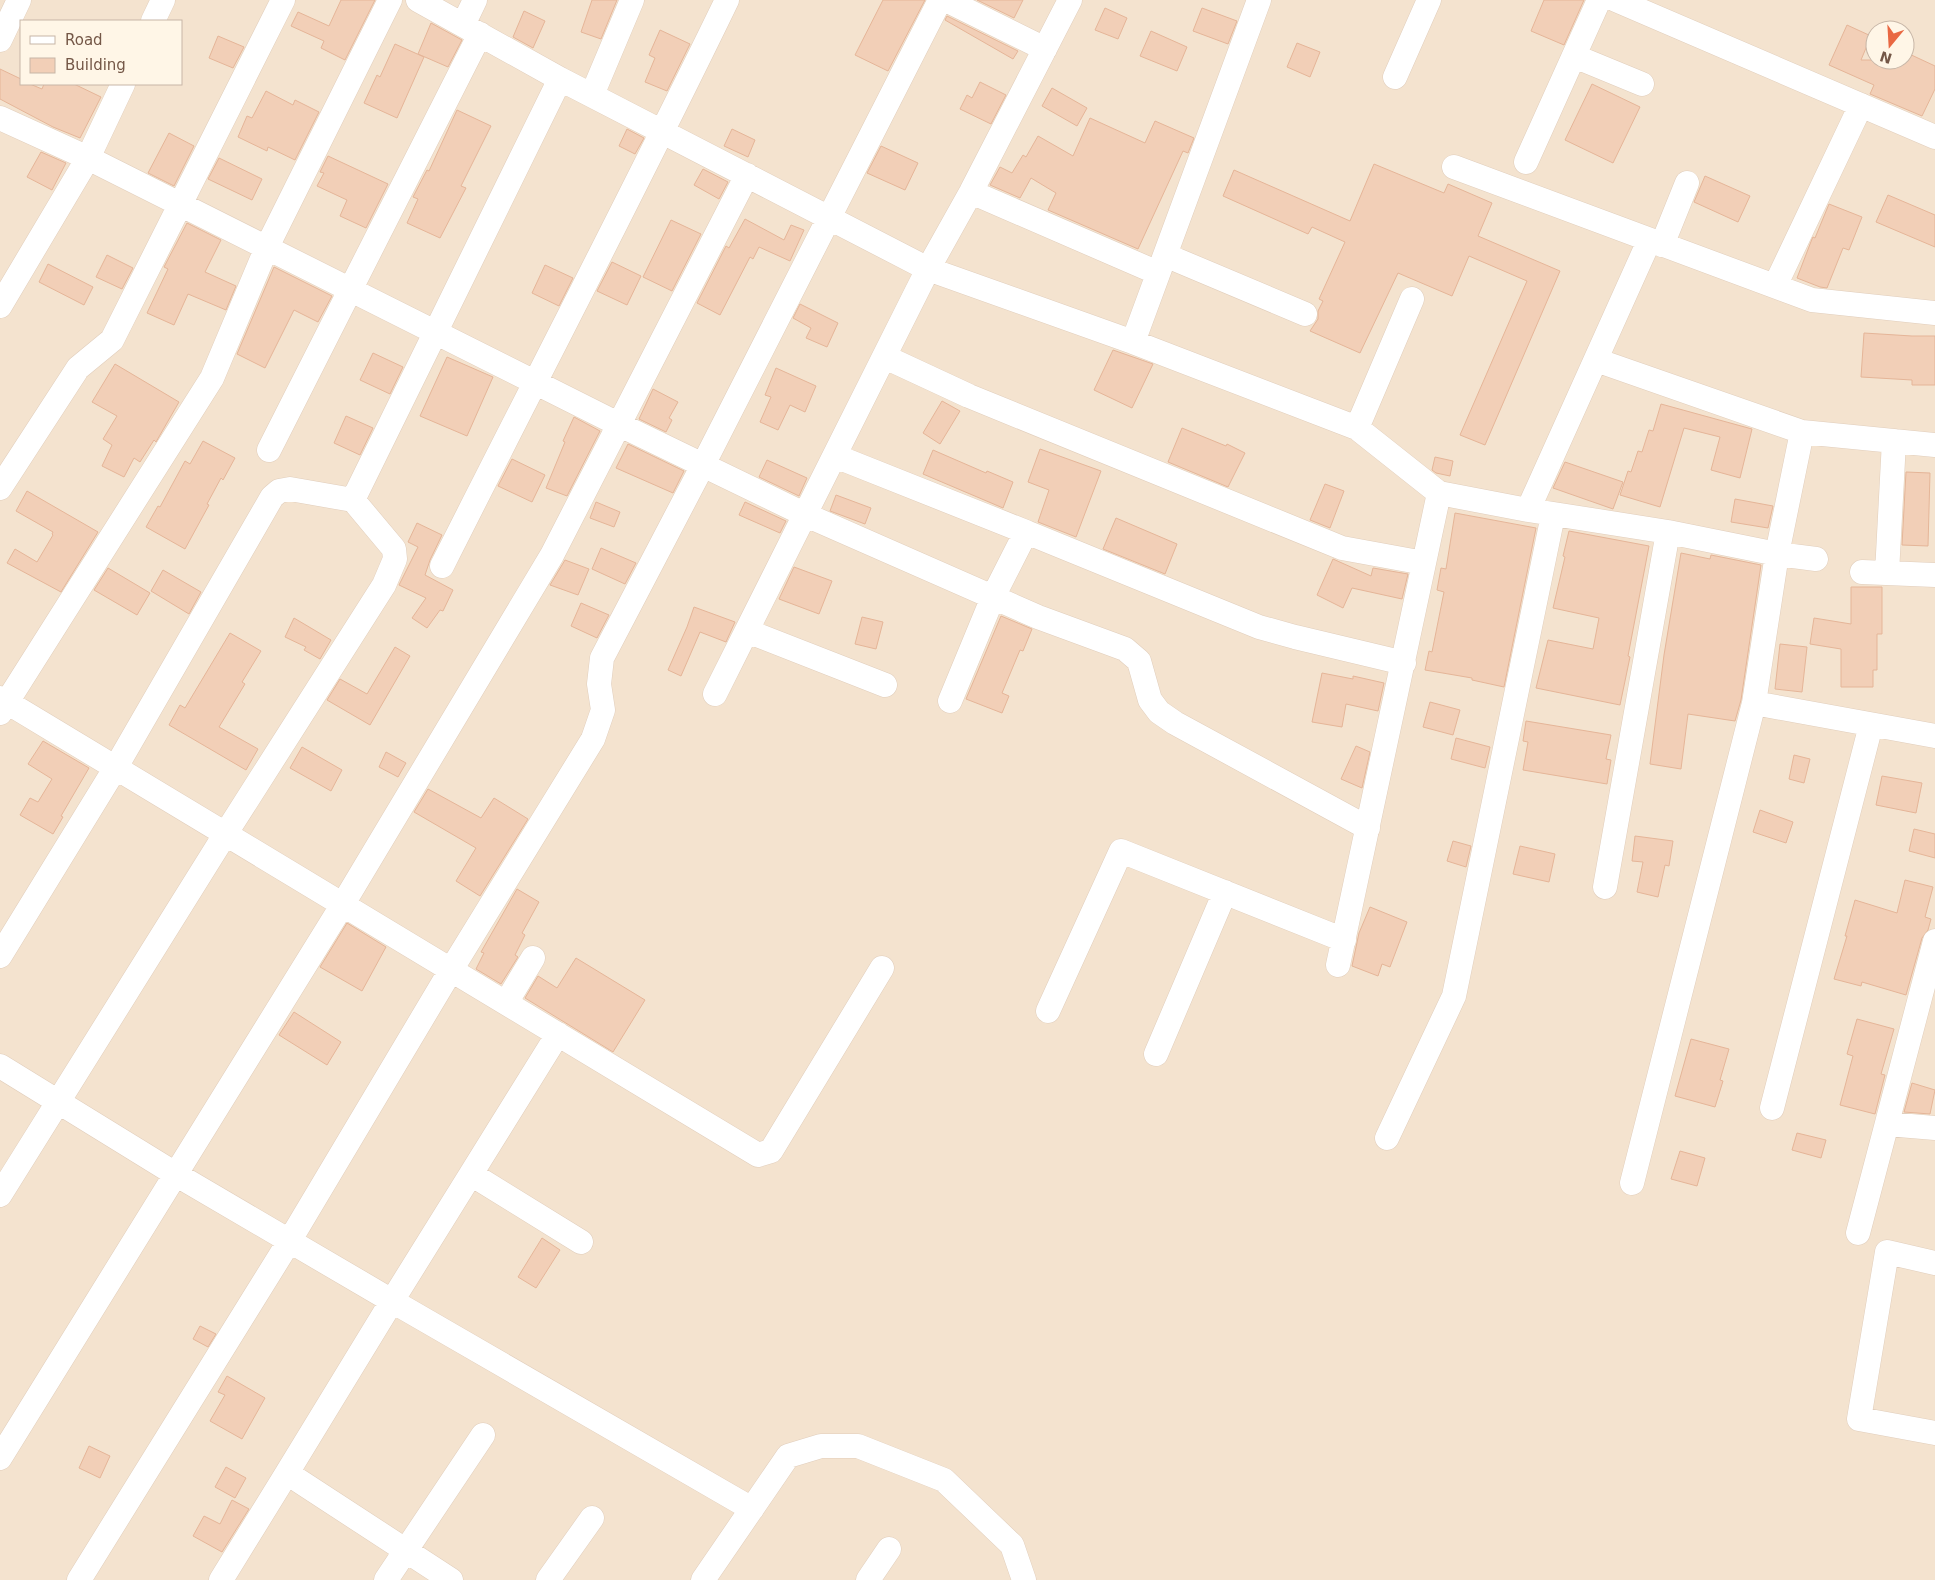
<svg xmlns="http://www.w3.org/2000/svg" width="1935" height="1580" font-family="'DejaVu Sans',sans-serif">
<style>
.residential{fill:#f4e3cf;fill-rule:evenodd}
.building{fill:#f2cfb7;stroke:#e5b598}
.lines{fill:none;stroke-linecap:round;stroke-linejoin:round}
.minor-casing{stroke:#e1cebc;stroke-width:25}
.minor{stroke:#fff;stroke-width:24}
</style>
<rect width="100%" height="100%" fill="#fcf2e0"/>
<!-- residential -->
<path class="residential" d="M0 0H1935V1580H0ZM21 21H181V84H21ZM1875 30H1905V60H1875Z"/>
<!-- building -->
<path class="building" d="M341 0H375L345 60 321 48 324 41 291 26 298 12 329 26Z
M592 0H617L601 39 581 32Z
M883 0H925L888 71 855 55Z
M977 0H1023L1014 18Z
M1544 0H1584L1564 45 1531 31Z
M1105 8 1127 18 1118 39 1095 30Z
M1202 8 1237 21 1228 44 1193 31Z
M524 11 545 21 533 48 513 37Z
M947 16 1018 51 1013 59 945 20Z
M431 23 462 40 448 67 418 54Z
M1847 25 1871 36 1861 60H1905V52L1935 66V89L1922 116 1870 94 1874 85 1829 65Z
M660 30 690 44 667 91 645 82 655 58 649 55Z
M1151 31 1187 47 1177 71 1140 56Z
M218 36 244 47 233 68 209 58Z
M1297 43 1320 52 1310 77 1287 67Z
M395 44 424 57 397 118 364 103 377 75 380 77Z
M0 69 21 79V84H30L42 89 44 84H74L101 97 80 138 53 127 0 99Z
M980 82 1006 95 991 124 960 109 967 95 972 98Z
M1592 84 1640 107 1613 163 1565 140Z
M1052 88 1087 108 1077 126 1042 106Z
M266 91 293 105 295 100 319 112 295 160 268 147 267 151 238 137 247 116 252 118Z
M457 110 491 126 461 186 466 188 440 238 407 223 418 199 413 197 427 170 429 171Z
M1090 118 1145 143 1155 121 1194 138 1188 153 1183 151 1138 249 1048 210 1056 193 1031 178 1020 198 990 185 1000 167 1012 173 1023 155 1026 157 1038 136 1073 156Z
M627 129 644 138 635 154 619 146Z
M732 129 755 140 748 157 724 146Z
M169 133 194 146 174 186 148 173Z
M881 146 918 163 905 190 867 173Z
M41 152 66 163 52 190 27 177Z
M328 156 388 184 366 228 340 216 347 200 317 186 324 173 320 172Z
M219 158 262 179 252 200 208 179Z
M1374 164 1444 193 1448 184 1492 203 1478 236 1560 271 1485 445 1460 435 1527 281 1469 256 1452 296 1398 273 1360 353 1310 331 1318 319V311L1323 301 1319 299 1345 242 1312 227 1308 234 1223 196 1234 170 1350 221Z
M703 169 728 182 719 199 694 185Z
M1705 176 1750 196 1738 222 1694 202Z
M1888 195 1935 215V247L1876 222Z
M1829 204 1862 217 1849 250 1843 248 1827 288 1820 287 1797 278 1812 239 1813 237 1815 238Z
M745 219 784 240 791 225 804 230 790 261 759 247 753 259 750 257 720 315 697 303 726 246 729 248Z
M671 220 701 234 672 291 643 277Z
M187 223 221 240 205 272 236 286 226 310 188 294 174 325 147 313 168 269 164 267Z
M107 255 133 268 122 289 96 277Z
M612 262 641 276 627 305 597 291Z
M48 264 93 287 84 305 39 282Z
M545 265 573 278 559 306 532 293Z
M274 267 332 296 318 322 294 310 265 368 237 354Z
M800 304 838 323 827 347 806 338 811 328 793 318Z
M1864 333 1912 336H1935V385H1912V380L1861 377Z
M1113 350 1153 364 1132 408 1094 390Z
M373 353 403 367 390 394 360 380Z
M447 357 493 377 467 436 420 416Z
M115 364 179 402 156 442 154 440 140 462 134 458 124 477 102 466 112 445 103 439 117 416 92 402Z
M776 368 816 386 805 412 790 405 778 430 760 422 771 397 765 395Z
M653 389 678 402 669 418 672 420 666 432 639 419Z
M942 401 960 411 940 444 923 433Z
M1661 404 1752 429 1740 478 1711 470 1720 437 1684 428 1660 507 1620 495 1628 471 1631 472 1638 451 1642 452 1649 430 1653 431Z
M346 416 373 428 360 455 334 443Z
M574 417 600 431 567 496 546 488 565 442 563 441Z
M1182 428 1226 446 1227 444 1245 453 1228 487 1168 462Z
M203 441 235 458 223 480 221 478 207 504 209 505 185 549 146 527 158 506 160 507 185 461 190 464Z
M628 444 684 471 673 493 616 468Z
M1040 449 1101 471 1076 537 1038 522 1049 490 1028 482Z
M933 450 986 473 987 471 1013 482 1003 508 923 474Z
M1435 457 1453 461 1450 476 1436 473 1432 470Z
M512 459 545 475 532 502 498 486Z
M767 460 807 478 799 496 759 477Z
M1565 462 1623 482 1613 509 1553 488Z
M1906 472 1930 473 1928 546 1902 545Z
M1325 484 1344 491 1330 528 1310 520Z
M27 491 98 532 61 592 7 563 15 549 37 562 53 535 52 534 53 532 16 511Z
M836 495 871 508 865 524 830 511Z
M1735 499 1773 506 1768 528 1731 522Z
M596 502 620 512 614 527 590 518Z
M745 502 786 521 780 533 739 515Z
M1455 513 1536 528 1504 687 1472 680V678L1425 670 1429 651 1432 652 1444 592 1437 590 1441 568 1446 569Z
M1116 518 1177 544 1165 574 1103 549Z
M417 523 442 535 430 560 425 575 453 590 443 611 440 610 427 628 412 618 426 598 399 585 418 547 408 542Z
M1569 531 1649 546 1628 656 1630 657 1620 705 1536 688 1548 640 1593 649 1599 618 1553 608 1565 557 1563 556Z
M601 548 636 563 625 584 592 569Z
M1681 553 1710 559 1711 555 1761 565 1741 700 1735 721 1688 714 1681 769 1650 764 1664 655Z
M1333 559 1371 576 1373 568 1408 574 1402 599 1352 588 1343 608 1317 595Z
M565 560 589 569 578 595 550 585Z
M794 567 832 581 819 614 779 599Z
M108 568 150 593 137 615 94 590Z
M163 570 201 592 189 614 151 591Z
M1851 587H1882V634H1877V670H1873V687H1841V649L1810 644 1814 618 1851 624Z
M581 603 609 615 597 638 571 626Z
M694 607 735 622 726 642 700 632 681 676 668 670 687 627Z
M1001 616 1032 629 1023 651 1020 650 1002 693 1009 696 1002 713 966 699Z
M862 617 883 622 876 649 855 644Z
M294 618 331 640 320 659 304 650 306 647 285 637Z
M230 633 261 651 242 682 245 684 219 727 258 749 246 770 169 725 180 705 185 708Z
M1780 644 1807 647 1802 692 1775 689Z
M395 647 410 656 370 725 327 700 340 679 367 694Z
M1322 673 1353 679V676L1384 683 1378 711 1346 704 1342 727 1312 722Z
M1430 702 1460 710 1453 735 1423 727Z
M1526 721 1611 735 1606 759 1611 760 1607 784 1523 770 1528 742 1523 741Z
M1456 738 1490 747 1485 768 1451 759Z
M43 741 89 768 61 816 63 817 53 834 20 815 30 798 38 802 52 779 28 764Z
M1356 746 1370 752 1362 788 1341 779Z
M302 747 342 770 331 791 290 768Z
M386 752 406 763 398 777 379 767Z
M1794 755 1810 759 1804 783 1789 779Z
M1882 776 1922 783 1916 813 1876 805Z
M428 789 481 818 494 798 528 819 480 896 456 881 476 848 414 812Z
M1760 810 1793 822 1786 843 1753 832Z
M1914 829 1935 834V858L1909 851Z
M1635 836 1673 841 1669 866 1665 865 1658 897 1637 892 1643 862 1632 861Z
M1453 841 1471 846 1466 867 1447 861Z
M1520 846 1555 854 1549 882 1513 874Z
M1905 880 1933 887 1925 917 1931 919 1928 930 1922 938 1906 995 1862 982 1861 986 1834 979 1847 936H1845L1855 900 1897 913Z
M517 889 539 902 522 933 525 935 515 955 518 957 501 984 476 969 484 953 481 952Z
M1370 907 1407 922 1390 967 1382 964 1378 976 1352 966 1359 933Z
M347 923 386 947 362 991 320 967Z
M576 958 645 1000 613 1052 525 998 538 976 557 988Z
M294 1012 341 1042 327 1065 279 1035Z
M1857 1019 1894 1029 1881 1074 1885 1075 1875 1114 1840 1105 1853 1056 1847 1054Z
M1691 1039 1729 1049 1720 1080 1723 1081 1715 1107 1675 1096Z
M1912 1083 1935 1090 1930 1114 1904 1112Z
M1797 1133 1826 1140 1821 1158 1792 1150Z
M1680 1151 1705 1158 1697 1186 1671 1179Z
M542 1238 560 1250 536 1288 518 1277Z
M200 1326 216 1334 208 1347 193 1339Z
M227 1376 265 1398 242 1439 210 1421 225 1395 218 1392Z
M89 1446 110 1456 100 1478 79 1468Z
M226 1467 246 1478 235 1498 215 1487Z
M232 1500 249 1509 222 1552 193 1536 204 1516 220 1524Z"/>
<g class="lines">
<defs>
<path id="minor" d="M418 0 560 79 928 269 1133 342 1357 428 1439 493 1528 510 1668 532 1777 554 1816 559
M946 0 1045 49
M1616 0 1935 137
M153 21 163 0
M463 25 475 0
M0 40 19 0
M1574 56 1642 84
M1395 77 1429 0
M592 95 632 0
M0 118 88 158 618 424 806 515 1038 617 1125 649 1139 661 1150 700 1159 712 1175 723 1368 828
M1526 162 1599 0
M1454 167 1812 300 1935 313
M971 192 1158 273
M1662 245 1687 183
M1165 255 1305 314
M1775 286 1861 105
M0 306 88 158 123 84
M1133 342 1259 0
M885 357 969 396 1342 548 1424 563
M1596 360 1802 432 1935 445
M1357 428 1412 299
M269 450 480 34
M835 456 1026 532
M0 488 78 368 112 340 283 0
M1528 510 1649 241
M442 566C537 377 635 190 727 0
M1862 572 1935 575
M1887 573 1894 441
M747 631 885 685
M715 694 928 269 971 192 1070 0
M0 698 758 1155 771 1151 882 968
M950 701 993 597 1026 532 1259 627 1295 637 1404 663
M1754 703 1935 736
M0 713 212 378 267 247 390 0
M1605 887 1668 532
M0 956 116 767 272 497 279 491 290 489 353 500 560 79
M1338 965 1439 493
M506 1003 533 958
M1048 1011 1121 851 1344 940
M1156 1054 1225 892
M0 1066 177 1175 392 1301 287 1473 451 1580
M1772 1108 1871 725
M1887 1124 1935 1128
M1387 1138 1454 996 1553 515
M471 1174 558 1034
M1632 1183 1754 703 1777 554 1802 432
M0 1195 226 833 384 585 395 559 394 549 353 500
M1858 1233 1935 941
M581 1242 471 1174 392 1301 752 1509
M1935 1263 1887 1252 1859 1419 1935 1433
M0 1458 343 904 552 555 747 175
M79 1580 290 1240 451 970 593 739 603 710 599 684 602 658 703 465 940 0
M221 1580 287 1473
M386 1580 483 1435
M548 1580 592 1518
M703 1580 788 1456 821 1446H858L944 1480 1012 1545 1024 1580
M868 1580 889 1549"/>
</defs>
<!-- minor casing -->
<use href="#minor" class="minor-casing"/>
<!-- minor -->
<use href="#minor" class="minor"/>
</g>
<!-- legend -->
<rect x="20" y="20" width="162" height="65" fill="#fff6e7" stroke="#c7b6a7"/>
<rect x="30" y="36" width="25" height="8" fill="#ffffff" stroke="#c7b6a7"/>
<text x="65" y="45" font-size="15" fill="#745747">Road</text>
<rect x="30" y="58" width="25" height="15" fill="#f2cfb7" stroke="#c7b6a7"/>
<text x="65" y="70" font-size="15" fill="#745747">Building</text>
<!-- north arrow -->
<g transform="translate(1890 45) rotate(198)"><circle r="24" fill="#fff6e7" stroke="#c7b6a7"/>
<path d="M0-4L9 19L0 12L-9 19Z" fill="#e96842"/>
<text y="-8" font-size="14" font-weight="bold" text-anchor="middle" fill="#745747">N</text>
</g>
</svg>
